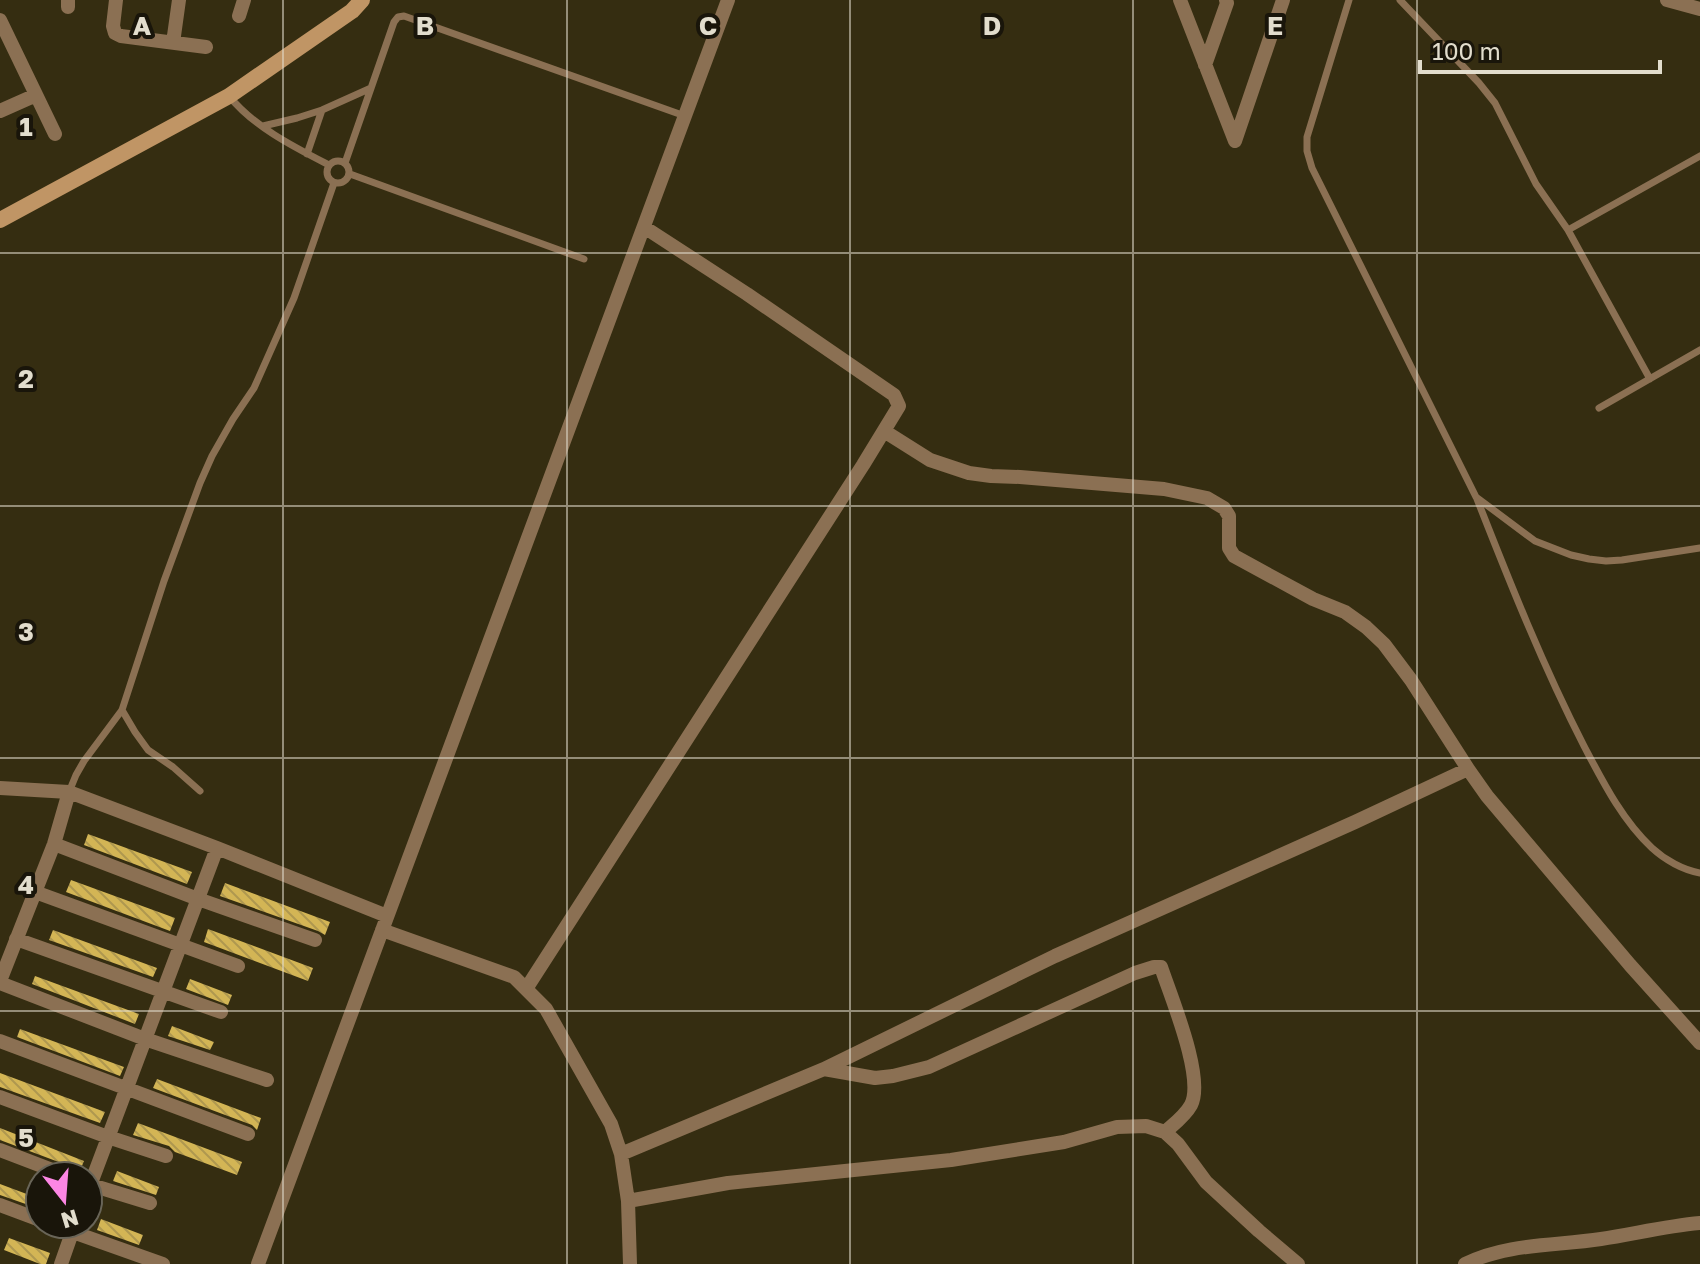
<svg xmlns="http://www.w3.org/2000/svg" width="1700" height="1264" font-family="'Golos Text',sans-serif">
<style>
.building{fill:url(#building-back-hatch)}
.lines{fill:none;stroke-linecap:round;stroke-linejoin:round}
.lane{stroke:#8b7053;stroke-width:7}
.street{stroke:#8b7053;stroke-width:14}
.secondary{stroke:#c09565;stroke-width:16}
.grid{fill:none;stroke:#e2ddcd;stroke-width:2;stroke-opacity:0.55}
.grid-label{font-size:26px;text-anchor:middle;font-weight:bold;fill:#e2ddcd;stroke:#19150a;stroke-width:8;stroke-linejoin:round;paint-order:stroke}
</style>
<defs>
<pattern id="building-back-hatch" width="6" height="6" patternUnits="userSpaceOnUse" patternTransform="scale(2)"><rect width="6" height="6" fill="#d3b555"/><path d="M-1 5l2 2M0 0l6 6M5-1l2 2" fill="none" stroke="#af984f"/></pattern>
</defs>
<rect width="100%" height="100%" fill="#352d11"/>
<!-- building -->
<path class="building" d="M88 834 192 872 187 884 84 845Z
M71 880 175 918 170 931 66 892Z
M225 883 330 922 325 935 318 931 220 896Z
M208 929 313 968 308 981 204 942Z
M53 930 157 968 153 977 49 940Z
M35 976 139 1014 135 1024 32 984Z
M190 979 232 995 228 1005 186 989Z
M172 1026 214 1042 210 1050 168 1036Z
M20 1029 124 1067 120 1076 17 1037Z
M0 1073 105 1112 100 1123 0 1087Z
M157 1079 261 1118 257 1130 252 1125 153 1088Z
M138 1123 242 1162 237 1175 175 1152 169 1146 133 1135Z
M0 1128 84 1161 79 1173 72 1167 0 1140Z
M117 1171 159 1187 156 1195 113 1181Z
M0 1184 40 1199V1209L0 1195Z
M101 1219 143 1235 139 1245 97 1230Z
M9 1238 50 1253 46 1264H40L4 1250Z"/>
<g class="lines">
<!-- lane -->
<path class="lane" d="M1349 0 1307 137V151L1312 168 1476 497 1535 541 1571 555 1589 559 1606 561 1622 560 1700 548
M1400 0 1479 83 1495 103 1536 184 1568 230 1650 379
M229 96C254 127 294 147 329 165
M263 126 297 118 322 110 371 88
M307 154 322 110
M327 172a11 11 0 1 1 22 0a11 11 0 1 1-22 0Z
M345 163 394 22 398 17 404 16 685 116
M350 174 584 259
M1568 230 1700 156
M1599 408 1700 350
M1477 499C1510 583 1543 666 1584 746 1603 782 1622 820 1652 848 1665 860 1683 870 1700 873
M122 710 135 732 148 750 173 767 200 791
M69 792 76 775 84 761 122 710 164 581 200 483 212 456 233 419 254 388 294 298 334 183"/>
<!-- street -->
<path class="street" d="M116 0 113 26 115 33 121 36 206 47
M1180 0 1235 141
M1667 0 1700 9
M68 7V0
M239 16 244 0
M0 20 55 134
M173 43 179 0
M1205 65 1227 3 1226 0
M0 111 36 95
M1235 141 1283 0
M884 431 930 460 969 473 991 476 1020 477 1164 489 1207 498 1224 508 1229 516V548L1234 556 1313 599 1345 612 1366 627 1384 644 1411 680 1468 769 1487 796 1630 965 1700 1043
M0 788 69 792
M54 844 198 899 315 940
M35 892 238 966
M382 930 514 977 546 1009 611 1124 621 1154 628 1201 630 1264
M16 939 221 1012
M0 981 54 844 69 792 217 848 387 916
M0 983 145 1039 267 1080
M526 989 863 465 899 406 894 395 747 294 644 227
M0 1041 248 1134
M824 1069 1055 956 1355 822 1468 769
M0 1097 108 1137 166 1156
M0 1150 68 1176
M621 1154 824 1069 875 1078 893 1076 929 1067 1135 973 1154 967H1161C1171 997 1205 1078 1191 1105 1185 1116 1174 1124 1165 1132
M88 1184 150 1203
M88 1191 217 848
M628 1201 728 1183 951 1160 1064 1142 1117 1127 1146 1126 1165 1132 1178 1144 1206 1182 1259 1231 1298 1264
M0 1205 40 1220
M50 1224 163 1264
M61 1264 74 1227
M258 1264 728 0
M1465 1264C1507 1243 1556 1246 1601 1239 1634 1234 1666 1226 1700 1223"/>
<!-- secondary -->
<path class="secondary" d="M0 220 229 96 352 11 362 0"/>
</g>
<!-- grid -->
<path class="grid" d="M283 0V1264M567 0V1264M850 0V1264M1133 0V1264M1417 0V1264M0 253H1700M0 506H1700M0 758H1700M0 1011H1700"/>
<g class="grid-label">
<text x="142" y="35">A</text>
<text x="425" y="35">B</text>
<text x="708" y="35">C</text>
<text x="992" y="35">D</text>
<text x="1275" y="35">E</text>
<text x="26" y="136">1</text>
<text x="26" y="388">2</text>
<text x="26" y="641">3</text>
<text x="26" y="894">4</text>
<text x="26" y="1147">5</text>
</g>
<!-- north arrow -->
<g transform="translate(64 1200) rotate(163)"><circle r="38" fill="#19150a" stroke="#696558" stroke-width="2"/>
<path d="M0-6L14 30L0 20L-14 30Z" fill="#fc86e4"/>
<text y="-12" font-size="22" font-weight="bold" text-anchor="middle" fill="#e2ddcd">N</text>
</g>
<!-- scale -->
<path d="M1420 60v12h240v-12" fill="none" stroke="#e2ddcd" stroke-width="4"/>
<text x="1432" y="60" font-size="24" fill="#e2ddcd" stroke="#19150a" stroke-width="6" paint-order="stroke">100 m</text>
</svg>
